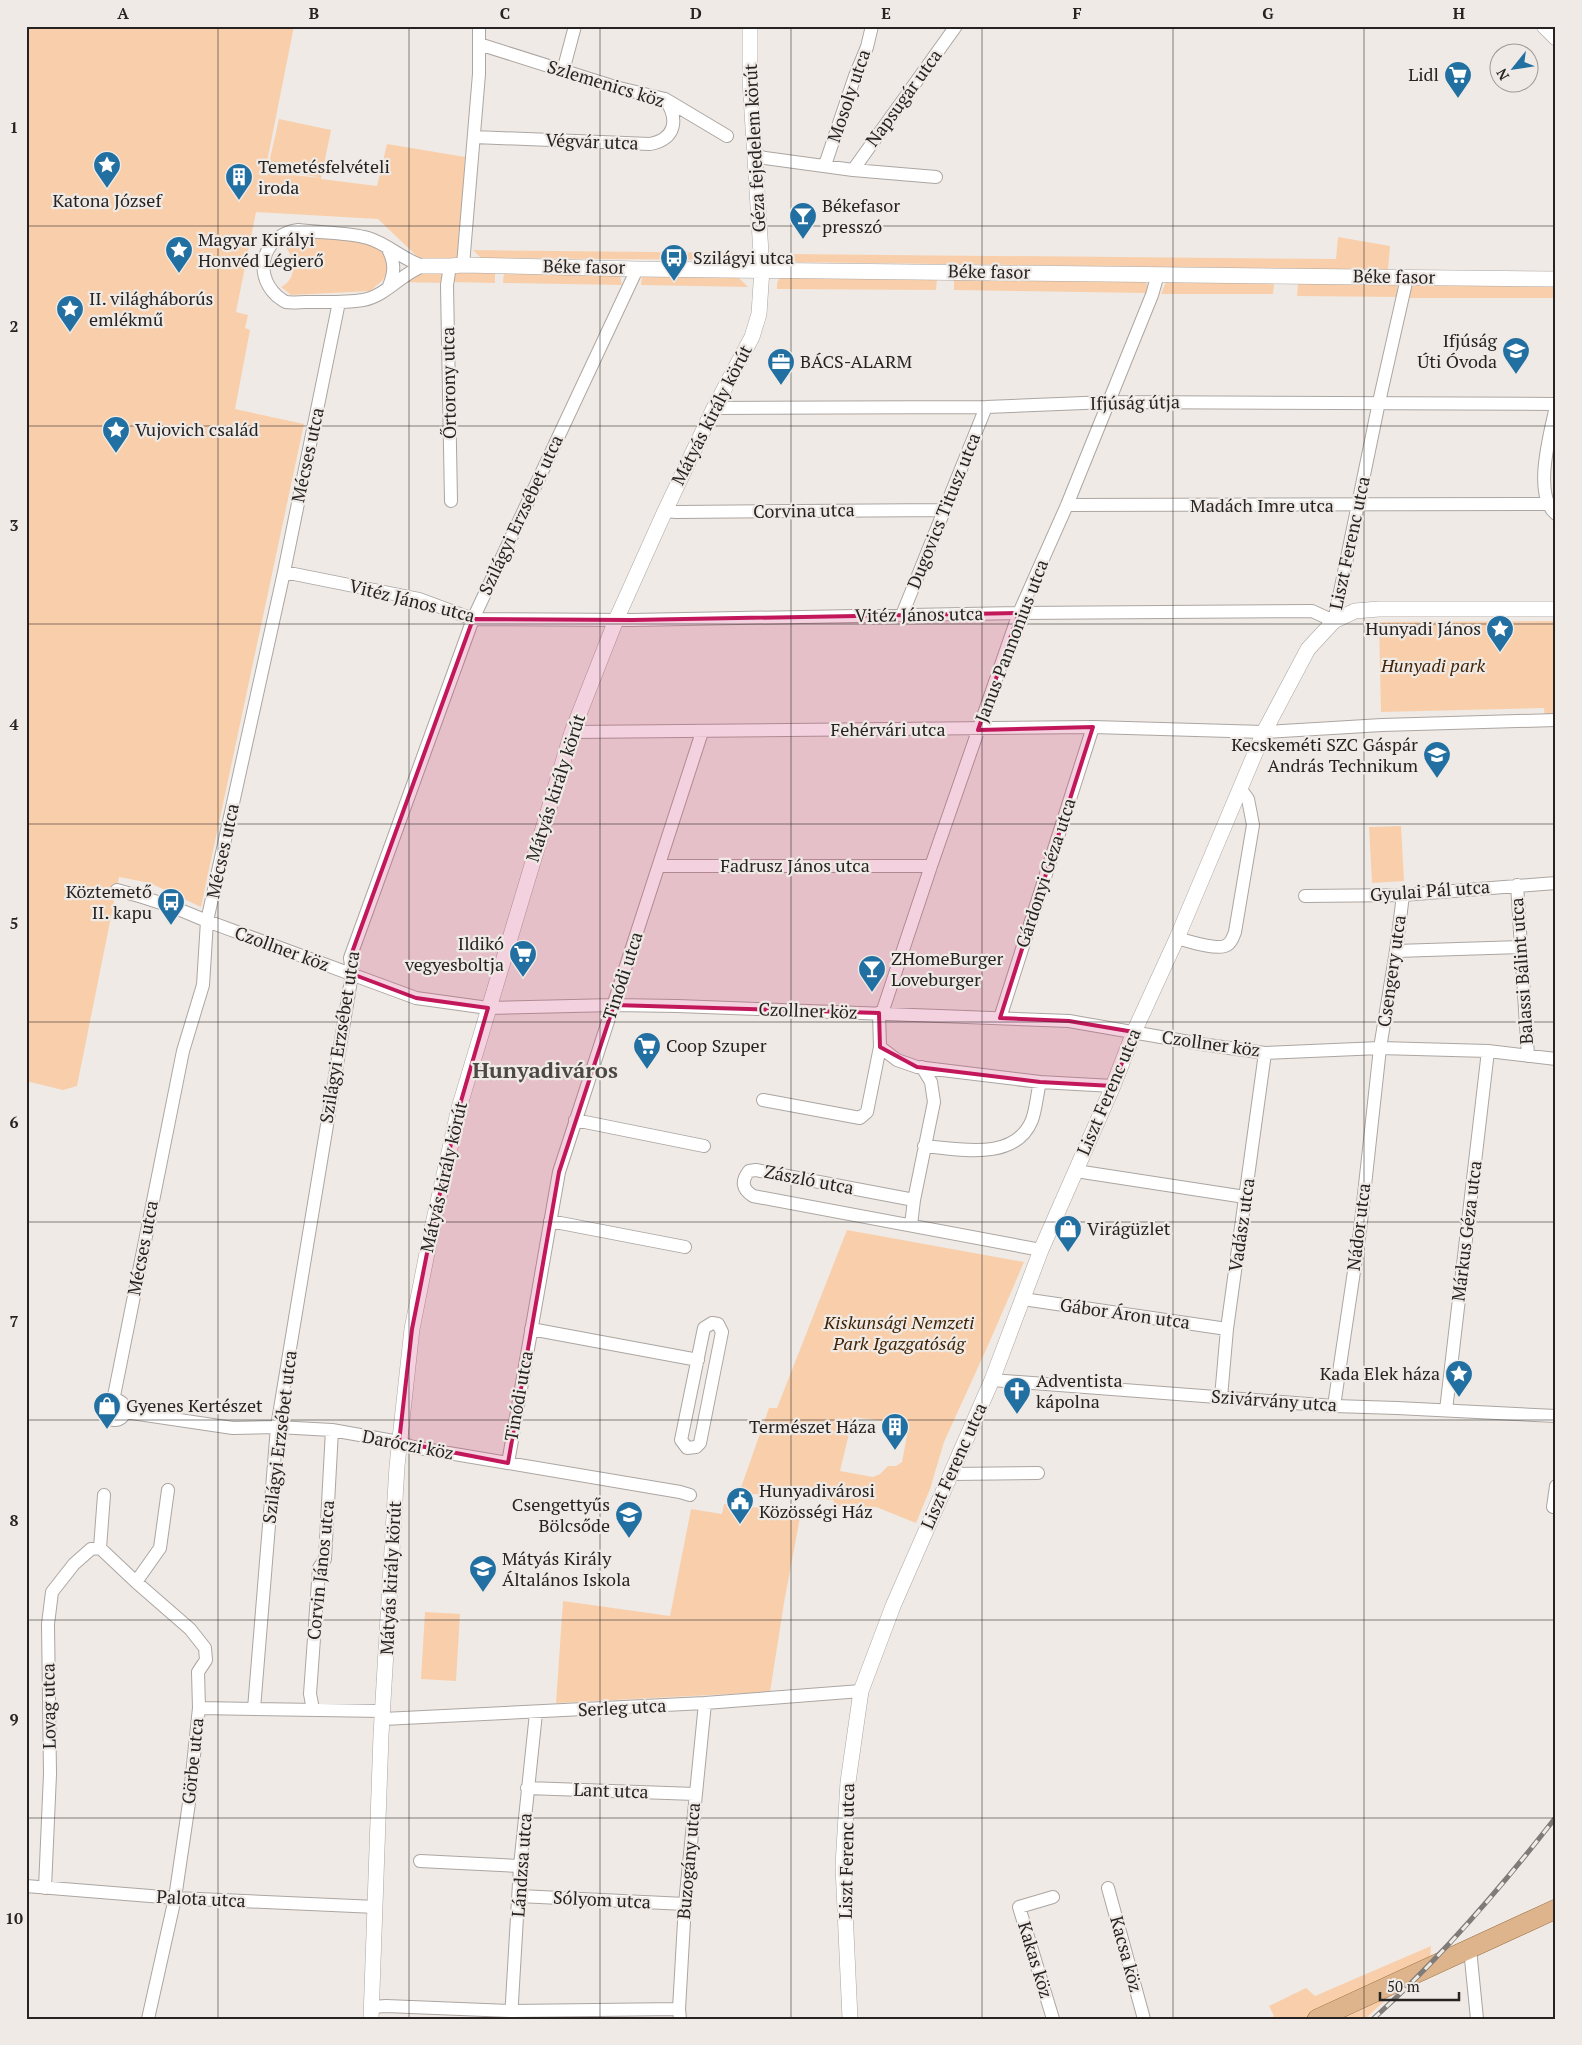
<svg xmlns="http://www.w3.org/2000/svg" width="1582" height="2045" font-family="'PT Serif',serif">
<style>
.green{fill:#f9cfab;fill-rule:evenodd}
.lines{fill:none;stroke-linecap:round;stroke-linejoin:round}
.minor-casing{stroke:#aca6a2;stroke-width:14}
.tertiary-casing{stroke:#aca6a2;stroke-width:16}
.primary-casing{stroke:#8f6134;stroke-width:20}
.minor{stroke:#fff;stroke-width:12}
.tertiary{stroke:#fff;stroke-width:15}
.primary{stroke:#ddb48b;stroke-width:19}
.rail-casing{stroke:#7f7b78;stroke-width:5}
.rail{stroke:#efeae5;stroke-width:3;stroke-dasharray:9;stroke-linecap:butt}
.marked{fill:#c2185b;fill-opacity:0.2;stroke:#c2185b;stroke-width:4;stroke-linejoin:round}
.grid{fill:none;stroke:#262322;stroke-width:1;stroke-opacity:0.55}
.labels{text-anchor:middle;stroke-width:4.5;stroke-linejoin:round;paint-order:stroke}
.poi-label{font-size:18px;fill:#262322;stroke:#efeae5;text-anchor:start}
.street-label{font-size:18px;fill:#262322;stroke:#efeae5}
.park-label{font-size:18px;font-style:italic;fill:#402305;stroke:#efeae5}
.district-label{font-size:22px;font-weight:bold;fill:#4c4844;stroke:#efeae5}
.neatline{fill:none;stroke:#262322;stroke-width:2}
.grid-label{font-size:16px;text-anchor:middle;font-weight:bold;fill:#262322}
</style>
<rect width="100%" height="100%" fill="#efeae5"/>
<!-- green -->
<path class="green" d="M26 26H294L265 172 321 178 268 167 279 119 331 130 321 179 377 186 387 144 465 157 458 261H422L378 219 256 212 236 312 248 315 245 328 250 330 235 409 304 424 201 907 150 883 119 877 77 1086 63 1090 26 1081Z
M295 235 367 243 380 249 384 254 387 261V272L383 280 370 291 291 295 281 287C299 278 295 255 282 243Z
M1338 237 1390 246 1388 270 784 262 780 258V254L1336 259Z
M473 250 749 253 738 260 481 258Z
M418 271H443L446 283 398 282Z
M461 271H495V283L453 282 456 273Z
M504 271 620 276 622 285 503 283Z
M642 275 738 277 748 287 641 285Z
M786 277 937 279 936 290 777 289V283L779 279Z
M954 277 1142 280 1147 284V293L954 290Z
M1166 282 1274 283 1273 294H1161Z
M1298 284H1398L1396 297 1297 296Z
M1410 285 1556 287V298H1407Z
M1556 621V720H1545L1544 708 1381 712 1379 622Z
M1401 826 1404 881 1372 883 1369 827Z
M847 1230 1024 1262 990 1341 944 1442 930 1489 916 1523 876 1507 833 1506 834 1500 739 1493 769 1408H777ZM853 1417 909 1424 902 1462 896 1466H888L880 1474 873 1477 840 1471Z
M724 1504 801 1512 784 1603 770 1692 556 1703 563 1601 670 1616 691 1509 722 1514Z
M425 1612 460 1614 456 1681 421 1679Z
M1431 1946 1430 1959 1365 2019H1270L1274 2016 1269 2006 1306 1988 1315 1996Z"/>
<g class="lines">
<defs>
<path id="minor" d="M479 44 615 87 665 99 727 136
M563 71 575 26
M474 137 650 144C676 139 679 119 665 99
M754 155 765 158 853 170 936 177
M825 165 855 76 867 47 872 26
M853 170 956 26
M298 230C321 233 346 232 368 238 388 244 403 260 423 266 402 273 386 296 363 300 344 303 325 302 306 302 300 302 292 303 286 302 283 301 280 298 277 296 251 272 265 234 298 230Z
M387 247C395 262 395 271 389 286
M463 265 479 74V26
M450 266 447 285 451 501
M1556 406C1551 431 1532 495 1556 514
M714 408 986 407 1108 402 1556 404
M1067 505 1547 504
M665 511 676 512 944 510
M284 572 419 599 473 619 632 620 1019 613 1312 611 1334 621 1379 402 1407 278
M902 615 986 407
M572 732 1093 727 1264 732 1382 725 1556 720
M660 866H931
M1517 885 1528 1056
M117 890C149 898 177 908 207 921L416 998 488 1008 614 1005 677 1006 1069 1021 1201 1044 1265 1053 1380 1048 1488 1051 1556 1059
M1305 896 1403 895 1556 883
M1177 938C1188 941 1218 951 1227 945 1232 942 1233 937 1235 932L1253 825 1248 799 1240 788
M1396 951 1521 947
M882 1013 931 866 1019 613 1067 505 1152 295 1158 274
M1000 1018 1093 727
M880 1047 897 1060 917 1067 1040 1082 1113 1086
M763 1100 860 1118 867 1112 880 1047 879 1013
M575 1120 704 1146
M924 1146C959 1149 1015 1162 1032 1120 1036 1109 1037 1094 1040 1082
M1076 1171 1245 1197
M914 1200 934 1102 931 1082 922 1067
M550 1221 685 1247
M911 1225 914 1200 756 1170 749 1171C741 1181 742 1189 753 1196L1041 1250
M1023 1299 1227 1329
M712 1323 718 1324 722 1332 700 1443 696 1447 687 1448 681 1440 704 1328Z
M531 1329 698 1360
M992 1380 1334 1406 1397 1408 1556 1416
M1221 1397 1227 1329 1265 1053
M105 1410a10 10 0 1 1 20 0a10 10 0 1 1-20 0Z
M113 1401 183 1051 203 985 207 921 284 572 339 302
M1334 1406 1360 1231 1380 1048 1396 951 1403 895
M1446 1410 1488 1051
M125 1412 233 1428 277 1427 332 1430 399 1442 413 1447 680 1492 690 1495
M508 1463 559 1172 702 732
M951 1474 1038 1473
M1553 1507 1556 1486
M100 1548 136 1582 190 1629 205 1648 206 1660 198 1672 199 1708 189 1803 175 1898 148 2019
M100 1548 104 1495
M136 1582 160 1548 168 1490
M199 1708 383 1711
M254 1709 277 1427 352 974 350 958 473 619 637 269
M313 1709 310 1694 319 1568 325 1559 332 1430
M383 1719 705 1703 861 1691
M527 1788 695 1794
M420 1861 520 1866
M26 1886 175 1898 376 1907
M45 1888 50 1774 48 1624 52 1592 74 1564 91 1549 100 1548
M1108 1888 1144 2019
M519 1896 685 1904
M1470 1949 1477 2019
M372 2007 386 2006 511 2011 679 2009
M511 2019 520 1866 536 1713
M680 2019 679 2009 685 1904 705 1703
M1053 2019 1019 1907 1053 1897"/>
<path id="tertiary" d="M1544 26 1556 38
M423 266H450L463 265 637 269 1556 279
M371 2019 381 1735 397 1466 412 1329 431 1233 459 1108 572 732 616 620 665 511 714 408 752 337 759 314 762 269 750 80V26
M850 2019 843 1866 848 1782 861 1691 893 1606 992 1380 1041 1250 1113 1086 1134 1032 1177 938 1264 732 1308 649 1334 621 1355 611 1379 609H1556"/>
<path id="primary" d="M1317 2019 1556 1909"/>
</defs>
<!-- minor casing -->
<use href="#minor" class="minor-casing"/>
<!-- tertiary casing -->
<use href="#tertiary" class="tertiary-casing"/>
<!-- primary casing -->
<use href="#primary" class="primary-casing"/>
<!-- minor -->
<use href="#minor" class="minor"/>
<!-- tertiary -->
<use href="#tertiary" class="tertiary"/>
<!-- primary -->
<use href="#primary" class="primary"/>
<defs>
<path id="rail" d="M1373 2019C1441 1958 1500 1889 1556 1817"/>
</defs>
<!-- rail casing -->
<use href="#rail" class="rail-casing"/>
<!-- rail -->
<use href="#rail" class="rail"/>
</g>
<!-- marked area -->
<path class="marked" d="M1019 613 978 730 1093 727 1000 1018 1069 1021 1134 1032 1113 1086 1040 1082 917 1067 880 1047 879 1013 614 1005 559 1172 508 1463 399 1442 412 1329 431 1233 459 1108 488 1008 416 998 352 974 350 958 473 619 632 620Z"/>
<!-- grid -->
<path class="grid" d="M218 26V2019M409 26V2019M600 26V2019M791 26V2019M982 26V2019M1173 26V2019M1364 26V2019M26 226H1556M26 426H1556M26 624H1556M26 824H1556M26 1022H1556M26 1222H1556M26 1420H1556M26 1620H1556M26 1818H1556"/>
<!-- icons -->
<defs>
<symbol id="supermarket-pin" viewBox="-11 -11 22 30"><path d="M0 17L-7.5 6A9.5 9.5 0 1 1 7.5 6Z" fill="#226fa2" stroke="#efeae5"/><path d="M-6-5.5h2.5l.6 2H6L4.5 2H-2.5L-4.4-4H-6ZM-1.5 3.2a1.3 1.3 0 1 0 .1 0ZM3 3.2a1.3 1.3 0 1 0 .1 0Z" fill="#fff"/></symbol>
<symbol id="sight-pin" viewBox="-11 -11 22 30"><path d="M0 17L-7.5 6A9.5 9.5 0 1 1 7.5 6Z" fill="#226fa2" stroke="#efeae5"/><path d="M0-6L1.8-2.2L6-1.7L2.9 1.2L3.7 5.4L0 3.3L-3.7 5.4L-2.9 1.2L-6-1.7L-1.8-2.2Z" fill="#fff"/></symbol>
<symbol id="building-pin" viewBox="-11 -11 22 30"><path d="M0 17L-7.5 6A9.5 9.5 0 1 1 7.5 6Z" fill="#226fa2" stroke="#efeae5"/><path d="M-4-6H4V6H1V3H-1V6H-4ZM-2.5-4.3h1.7v1.8h-1.7ZM.8-4.3h1.7v1.8H.8ZM-2.5-1h1.7V.8h-1.7ZM.8-1h1.7V.8H.8Z" fill="#fff"/></symbol>
<symbol id="bar-pin" viewBox="-11 -11 22 30"><path d="M0 17L-7.5 6A9.5 9.5 0 1 1 7.5 6Z" fill="#226fa2" stroke="#efeae5"/><path d="M-6-5H6L.8 .8V4.5H3.5V6h-7V4.5H-.8V.8Z" fill="#fff"/></symbol>
<symbol id="bus-pin" viewBox="-11 -11 22 30"><path d="M0 17L-7.5 6A9.5 9.5 0 1 1 7.5 6Z" fill="#226fa2" stroke="#efeae5"/><path d="M-5-6H5V4H4V6H2V4H-2V6H-4V4H-5ZM-3.5-4V0h7V-4ZM-3.5 1.2v1.5H-2V1.2ZM2 1.2v1.5H3.5V1.2Z" fill="#fff"/></symbol>
<symbol id="school-pin" viewBox="-11 -11 22 30"><path d="M0 17L-7.5 6A9.5 9.5 0 1 1 7.5 6Z" fill="#226fa2" stroke="#efeae5"/><path d="M0-5L7-2L0 1L-7-2ZM-4 1L0 2.5L4 1V4Q0 6-4 4Z" fill="#fff"/></symbol>
<symbol id="office-pin" viewBox="-11 -11 22 30"><path d="M0 17L-7.5 6A9.5 9.5 0 1 1 7.5 6Z" fill="#226fa2" stroke="#efeae5"/><path d="M-6-3h4V-5.5h4V-3h4V5H-6ZM-1-4.5V-3h2v-1.5ZM-6 0V1H6V0Z" fill="#fff"/></symbol>
<symbol id="shop-pin" viewBox="-11 -11 22 30"><path d="M0 17L-7.5 6A9.5 9.5 0 1 1 7.5 6Z" fill="#226fa2" stroke="#efeae5"/><path d="M-5-2.5h2.3a2.7 3.5 0 0 1 5.4 0H5L5.5 6h-11ZM-1.5-2.5h3a1.5 2.3 0 0 0-3 0Z" fill="#fff"/></symbol>
<symbol id="church-pin" viewBox="-11 -11 22 30"><path d="M0 17L-7.5 6A9.5 9.5 0 1 1 7.5 6Z" fill="#226fa2" stroke="#efeae5"/><path d="M-1.2-6h2.4v3.5h3.3v2.4h-3.3V6h-2.4V-.1h-3.3v-2.4h3.3Z" fill="#fff"/></symbol>
<symbol id="civic-pin" viewBox="-11 -11 22 30"><path d="M0 17L-7.5 6A9.5 9.5 0 1 1 7.5 6Z" fill="#226fa2" stroke="#efeae5"/><path d="M-.6-6.5H3V-4.5H.6V-3L4-1V1h2V6H-6V1h2V-1L-.6-3ZM-1.2 2.5V6h2.4V2.5Z" fill="#fff"/></symbol>
</defs>
<g fill-rule="evenodd">
<use href="#supermarket-pin" x="1442" y="59" width="32" height="43"/>
<use href="#sight-pin" x="91" y="149" width="32" height="43"/>
<use href="#building-pin" x="223" y="161" width="32" height="43"/>
<use href="#bar-pin" x="787" y="200" width="32" height="43"/>
<use href="#sight-pin" x="163" y="234" width="32" height="43"/>
<use href="#bus-pin" x="658" y="242" width="32" height="43"/>
<use href="#sight-pin" x="54" y="293" width="32" height="43"/>
<use href="#school-pin" x="1500" y="335" width="32" height="43"/>
<use href="#office-pin" x="765" y="346" width="32" height="43"/>
<use href="#sight-pin" x="100" y="414" width="32" height="43"/>
<use href="#sight-pin" x="1484" y="613" width="32" height="43"/>
<use href="#school-pin" x="1421" y="739" width="32" height="43"/>
<use href="#bus-pin" x="155" y="886" width="32" height="43"/>
<use href="#supermarket-pin" x="507" y="938" width="32" height="43"/>
<use href="#bar-pin" x="856" y="953" width="32" height="43"/>
<use href="#supermarket-pin" x="631" y="1030" width="32" height="43"/>
<use href="#shop-pin" x="1052" y="1213" width="32" height="43"/>
<use href="#sight-pin" x="1443" y="1358" width="32" height="43"/>
<use href="#church-pin" x="1001" y="1375" width="32" height="43"/>
<use href="#shop-pin" x="91" y="1390" width="32" height="43"/>
<use href="#building-pin" x="879" y="1411" width="32" height="43"/>
<use href="#civic-pin" x="724" y="1485" width="32" height="43"/>
<use href="#school-pin" x="613" y="1499" width="32" height="43"/>
<use href="#school-pin" x="467" y="1553" width="32" height="43"/>
</g>
<g class="labels">
<!-- poi labels -->
<g class="poi-label">
<text x="1439" y="81" text-anchor="end">Lidl</text>
<text x="258" y="173">Temetésfelvételi<tspan x="258" dy="21">iroda</tspan></text>
<text x="107" y="207" text-anchor="middle">Katona József</text>
<text x="822" y="212">Békefasor<tspan x="822" dy="21">presszó</tspan></text>
<text x="198" y="246">Magyar Királyi<tspan x="198" dy="21">Honvéd Légierő</tspan></text>
<text x="693" y="264">Szilágyi utca</text>
<text x="89" y="305">II. világháborús<tspan x="89" dy="21">emlékmű</tspan></text>
<text x="1497" y="347" text-anchor="end">Ifjúság<tspan x="1497" dy="21">Úti Óvoda</tspan></text>
<text x="800" y="368">BÁCS-ALARM</text>
<text x="135" y="436">Vujovich család</text>
<text x="1481" y="635" text-anchor="end">Hunyadi János</text>
<text x="1418" y="751" text-anchor="end">Kecskeméti SZC Gáspár<tspan x="1418" dy="21">András Technikum</tspan></text>
<text x="152" y="898" text-anchor="end">Köztemető<tspan x="152" dy="21">II. kapu</tspan></text>
<text x="504" y="950" text-anchor="end">Ildikó<tspan x="504" dy="21">vegyesboltja</tspan></text>
<text x="891" y="965">ZHomeBurger<tspan x="891" dy="21">Loveburger</tspan></text>
<text x="666" y="1052">Coop Szuper</text>
<text x="1087" y="1235">Virágüzlet</text>
<text x="1440" y="1380" text-anchor="end">Kada Elek háza</text>
<text x="1036" y="1387">Adventista<tspan x="1036" dy="21">kápolna</tspan></text>
<text x="126" y="1412">Gyenes Kertészet</text>
<text x="876" y="1433" text-anchor="end">Természet Háza</text>
<text x="759" y="1497">Hunyadivárosi<tspan x="759" dy="21">Közösségi Ház</tspan></text>
<text x="610" y="1511" text-anchor="end">Csengettyűs<tspan x="610" dy="21">Bölcsőde</tspan></text>
<text x="502" y="1565">Mátyás Király<tspan x="502" dy="21">Általános Iskola</tspan></text>
</g>
<!-- street labels -->
<g class="street-label">
<text transform="translate(606 84) rotate(17)" y="6">Szlemenics köz</text>
<text transform="translate(849 96) rotate(-71)" y="6">Mosoly utca</text>
<text transform="translate(904 98) rotate(-54)" y="6">Napsugár utca</text>
<text transform="translate(592 142) rotate(2)" y="6">Végvár utca</text>
<text transform="translate(755 148) rotate(-93)" y="6">Géza fejedelem körút</text>
<text transform="translate(584 267) rotate(1)" y="6">Béke fasor</text>
<text transform="translate(989 272) rotate(1)" y="6">Béke fasor</text>
<text transform="translate(1394 277) rotate(1)" y="6">Béke fasor</text>
<text transform="translate(449 383) rotate(-91)" y="6">Őrtorony utca</text>
<text transform="translate(1135 403) rotate(-1)" y="6">Ifjúság útja</text>
<text transform="translate(712 415) rotate(-63)" y="6">Mátyás király körút</text>
<text transform="translate(308 455) rotate(-78)" y="6">Mécses utca</text>
<text x="1262" y="512">Madách Imre utca</text>
<text transform="translate(804 511) rotate(-1)" y="6">Corvina utca</text>
<text transform="translate(944 511) rotate(-68)" y="6">Dugovics Titusz utca</text>
<text transform="translate(521 515) rotate(-65)" y="6">Szilágyi Erzsébet utca</text>
<text transform="translate(1350 543) rotate(-78)" y="6">Liszt Ferenc utca</text>
<text transform="translate(412 601) rotate(14)" y="6">Vitéz János utca</text>
<text transform="translate(919 615) rotate(-1)" y="6">Vitéz János utca</text>
<text transform="translate(1012 641) rotate(-69)" y="6">Janus Pannonius utca</text>
<text x="888" y="736">Fehérvári utca</text>
<text transform="translate(556 788) rotate(-72)" y="6">Mátyás király körút</text>
<text transform="translate(223 851) rotate(-78)" y="6">Mécses utca</text>
<text x="795" y="872">Fadrusz János utca</text>
<text transform="translate(1046 873) rotate(-72)" y="6">Gárdonyi Géza utca</text>
<text transform="translate(1430 891) rotate(-4)" y="6">Gyulai Pál utca</text>
<text transform="translate(282 949) rotate(20)" y="6">Czollner köz</text>
<text transform="translate(1392 971) rotate(-82)" y="6">Csengery utca</text>
<text transform="translate(1522 971) rotate(-94)" y="6">Balassi Bálint utca</text>
<text transform="translate(623 976) rotate(-72)" y="6">Tinódi utca</text>
<text transform="translate(808 1011) rotate(2)" y="6">Czollner köz</text>
<text transform="translate(340 1037) rotate(-81)" y="6">Szilágyi Erzsébet utca</text>
<text transform="translate(1211 1044) rotate(8)" y="6">Czollner köz</text>
<text transform="translate(1109 1092) rotate(-67)" y="6">Liszt Ferenc utca</text>
<text transform="translate(444 1177) rotate(-77)" y="6">Mátyás király körút</text>
<text transform="translate(809 1180) rotate(11)" y="6">Zászló utca</text>
<text transform="translate(1242 1225) rotate(-82)" y="6">Vadász utca</text>
<text transform="translate(1359 1227) rotate(-83)" y="6">Nádor utca</text>
<text transform="translate(1467 1231) rotate(-83)" y="6">Márkus Géza utca</text>
<text transform="translate(143 1248) rotate(-79)" y="6">Mécses utca</text>
<text transform="translate(1125 1314) rotate(8)" y="6">Gábor Áron utca</text>
<text transform="translate(519 1396) rotate(-80)" y="6">Tinódi utca</text>
<text transform="translate(1274 1401) rotate(4)" y="6">Szivárvány utca</text>
<text transform="translate(280 1437) rotate(-83)" y="6">Szilágyi Erzsébet utca</text>
<text transform="translate(408 1445) rotate(11)" y="6">Daróczi köz</text>
<text transform="translate(954 1466) rotate(-66)" y="6">Liszt Ferenc utca</text>
<text transform="translate(321 1570) rotate(-84)" y="6">Corvin János utca</text>
<text transform="translate(391 1578) rotate(-87)" y="6">Mátyás király körút</text>
<text transform="translate(49 1706) rotate(-91)" y="6">Lovag utca</text>
<text transform="translate(622 1708) rotate(-3)" y="6">Serleg utca</text>
<text transform="translate(193 1761) rotate(-84)" y="6">Görbe utca</text>
<text transform="translate(611 1791) rotate(2)" y="6">Lant utca</text>
<text transform="translate(847 1851) rotate(-89)" y="6">Liszt Ferenc utca</text>
<text transform="translate(689 1861) rotate(-85)" y="6">Buzogány utca</text>
<text transform="translate(522 1865) rotate(-86)" y="6">Lándzsa utca</text>
<text transform="translate(201 1899) rotate(3)" y="6">Palota utca</text>
<text transform="translate(602 1900) rotate(3)" y="6">Sólyom utca</text>
<text transform="translate(1126 1954) rotate(75)" y="6">Kacsa köz</text>
<text transform="translate(1035 1960) rotate(73)" y="6">Kakas köz</text>
</g>
<!-- park labels -->
<g class="park-label">
<text x="1433" y="672">Hunyadi park</text>
<text x="899" y="1329">Kiskunsági Nemzeti<tspan x="899" dy="21">Park Igazgatóság</tspan></text>
</g>
<!-- district labels -->
<g class="district-label">
<text x="545" y="1078">Hunyadiváros</text>
</g>
</g>
<!-- border -->
<rect width="1582" height="2045" fill="none" stroke="#efeae5" stroke-width="55"/>
<!-- north arrow -->
<g transform="translate(1514 68) rotate(240)"><circle r="24" fill="#efeae5" stroke="#9f9a97"/>
<path d="M0-4L9 19L0 12L-9 19Z" fill="#226fa2"/>
<text y="-8" font-size="14" font-weight="bold" text-anchor="middle" fill="#262322">N</text>
</g>
<!-- scale -->
<path d="M1380 1992v8h79v-8" fill="none" stroke="#262322" stroke-width="2.5"/>
<text x="1387" y="1992" font-size="15" fill="#262322" stroke="#efeae5" stroke-width="4" paint-order="stroke">50 m</text>
<rect x="28" y="28" width="1526" height="1990" class="neatline"/>
<g class="grid-label">
<text x="123" y="19">A</text>
<text x="314" y="19">B</text>
<text x="505" y="19">C</text>
<text x="696" y="19">D</text>
<text x="886" y="19">E</text>
<text x="1077" y="19">F</text>
<text x="1268" y="19">G</text>
<text x="1459" y="19">H</text>
<text x="14" y="133">1</text>
<text x="14" y="332">2</text>
<text x="14" y="531">3</text>
<text x="14" y="730">4</text>
<text x="14" y="929">5</text>
<text x="14" y="1128">6</text>
<text x="14" y="1327">7</text>
<text x="14" y="1526">8</text>
<text x="14" y="1725">9</text>
<text x="14" y="1924">10</text>
</g>
</svg>
